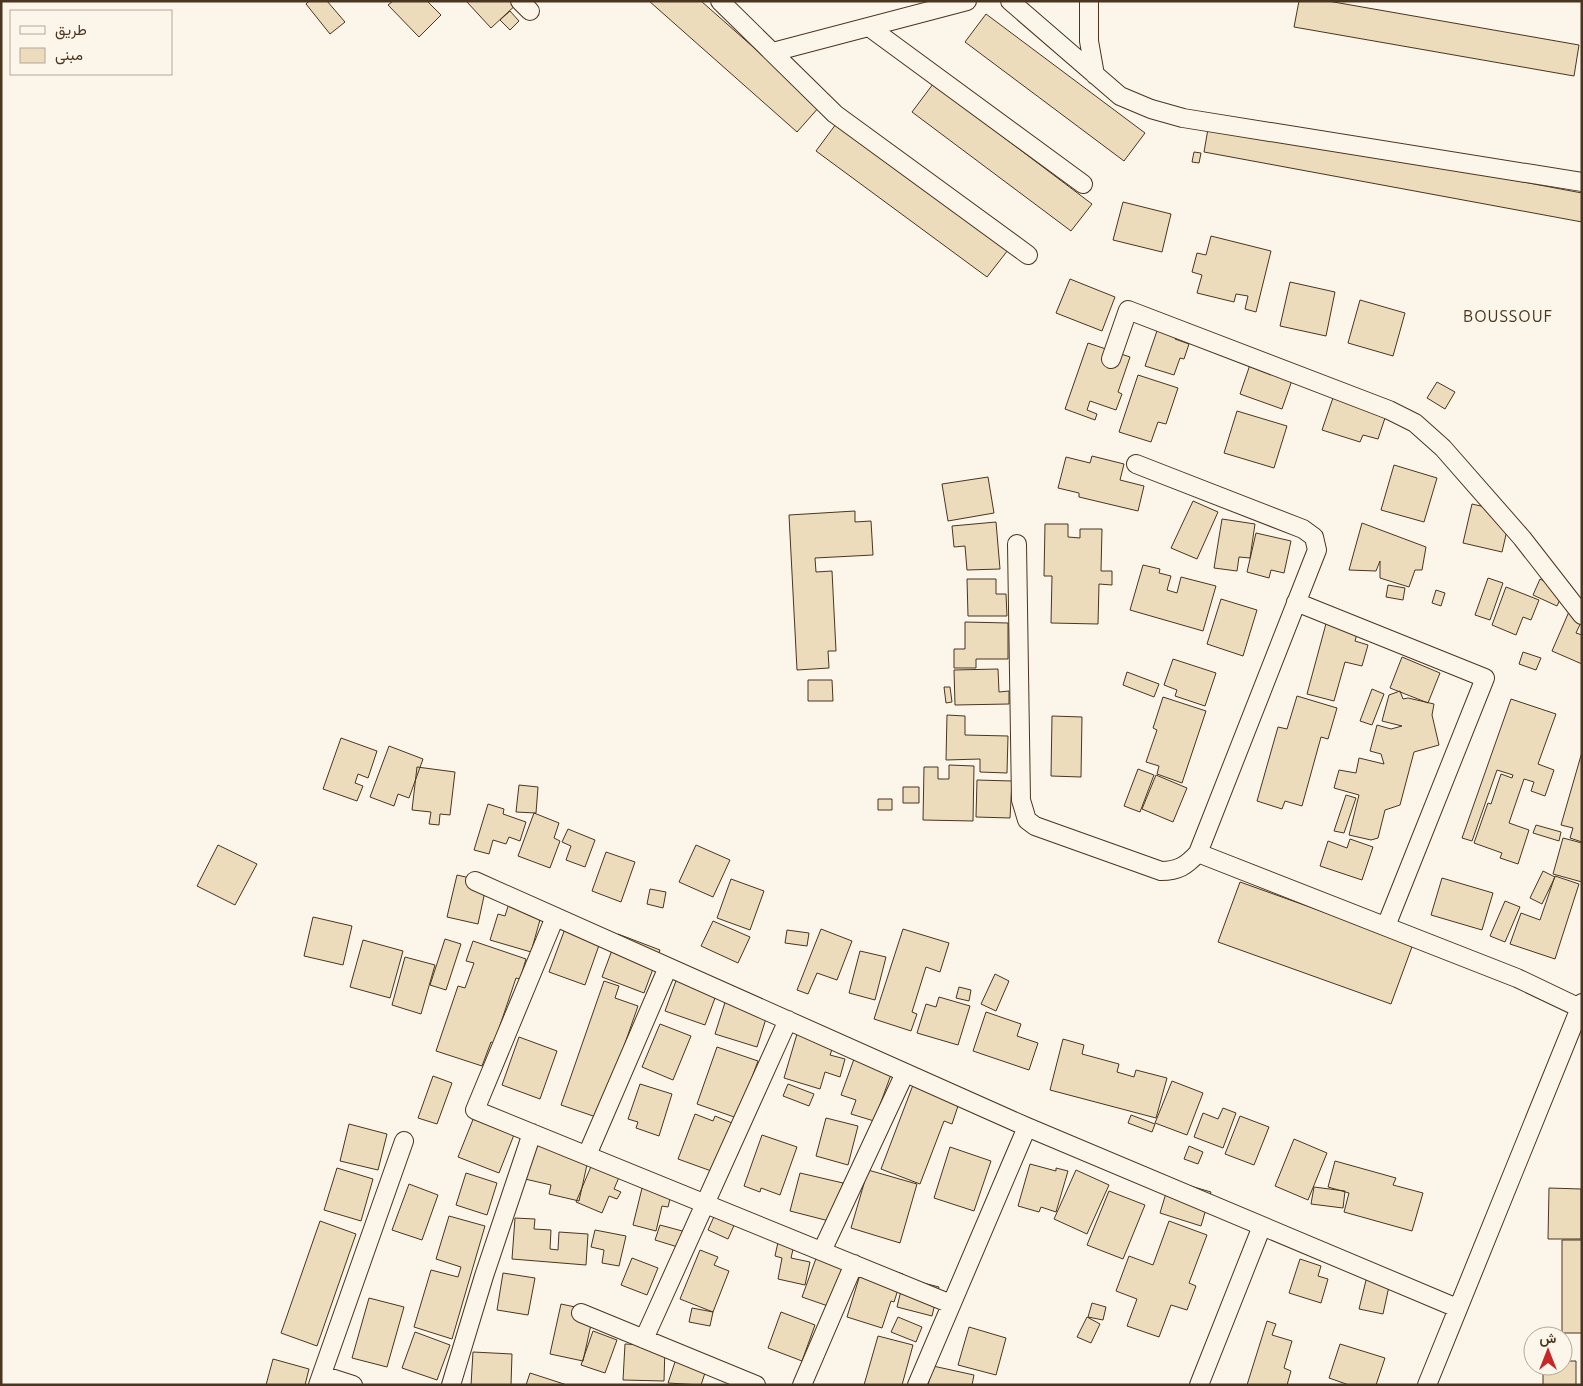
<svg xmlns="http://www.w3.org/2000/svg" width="1583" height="1386" font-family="Ubuntu,Vazirmatn,sans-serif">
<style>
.building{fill:#ecdcbc;stroke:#4a3520}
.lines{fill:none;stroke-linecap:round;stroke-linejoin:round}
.street-casing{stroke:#4a3520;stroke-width:20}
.street{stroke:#fbf6e9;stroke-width:18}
.labels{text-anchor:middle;stroke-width:4;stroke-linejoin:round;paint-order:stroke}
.neighbourhood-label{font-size:16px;letter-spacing:1px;fill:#4a3520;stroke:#fbf6e9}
</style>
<rect width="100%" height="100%" fill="#fbf6e9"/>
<!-- building -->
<path class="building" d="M309 1H327L345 22 330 34 306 4Z
M393 1H427L441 15 419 37 388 5Z
M469 1H520L491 28 467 2Z
M649 1H701L820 106 797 132Z
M1299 1H1328L1579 45 1574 76 1294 27Z
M510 11 519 21 510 30 500 20Z
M986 14 1145 133 1124 161 965 42Z
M933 84 1092 204 1071 231 912 112Z
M1209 123 1582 193V222L1204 152Z
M836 124 1008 250 987 277 816 151Z
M1194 152 1201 153 1199 163 1192 162Z
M1123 202 1171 214 1162 252 1113 240Z
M1211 236 1271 251 1256 312 1245 309 1248 296 1236 294 1234 302 1197 293 1202 275 1192 272 1197 253 1206 255Z
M1070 279 1115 297 1102 331 1056 313Z
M1290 282 1335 292 1326 336 1280 326Z
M1360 300 1405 313 1393 356 1348 343Z
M1160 322 1179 328 1175 339 1189 344 1184 359 1180 358 1174 375 1145 366Z
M1088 343 1130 357 1118 392 1122 394 1116 410 1090 401 1087 410 1097 414 1095 420 1065 409Z
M1255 350 1297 366 1282 409 1240 394Z
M1138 375 1178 388 1166 424 1158 422 1151 442 1119 432Z
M1437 382 1455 392 1445 409 1427 398Z
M1335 392 1388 409 1378 439 1363 435 1360 442 1322 430Z
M1237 411 1287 426 1274 468 1224 453Z
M1092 456 1124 464 1120 480 1144 486 1138 511 1079 497V493L1058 488 1066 457 1090 463Z
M1394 465 1437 478 1424 522 1381 510Z
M988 477 994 513 948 521 942 484Z
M1193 501 1218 512 1197 559 1171 548Z
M1472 504 1511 513 1502 552 1463 543Z
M855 511V522L871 521 873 555 815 558 816 572 832 571 836 651H828L829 668 797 670 789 515Z
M1222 519 1255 524 1250 558 1239 557 1237 571 1214 568Z
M996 522 1000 569 967 570 965 546 954 547 952 526Z
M1362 523 1426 547 1422 570H1415L1409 587 1380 578V561L1376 571 1349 570Z
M1045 524H1068V537L1080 538V529H1102L1101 571H1112V585L1099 584 1098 624 1051 623 1052 576H1044Z
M1256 533 1291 541 1284 573 1271 570 1269 578 1247 572Z
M1143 565 1160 569 1159 573 1171 576 1167 590 1177 593 1181 577 1216 586 1203 631 1130 610Z
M1488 578 1503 583 1490 620 1475 615Z
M967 579H996V594H1006L1007 616H968Z
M1540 579 1564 591 1557 606 1533 595Z
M1388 585 1405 588 1403 600 1386 597Z
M1506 587 1539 600 1531 620 1523 617 1516 635 1492 625Z
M1436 590 1445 593 1441 606 1432 603Z
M1221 599 1257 610 1243 656 1207 644Z
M1571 607 1582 620 1576 633 1582 635V664L1552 651Z
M1327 620 1358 630 1355 641 1368 645 1362 666 1345 662 1334 701 1307 694Z
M965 622 1008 623V659H976V668H954V649H965Z
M1523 652 1541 658 1536 670 1519 664Z
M1402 657 1440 673 1428 703 1390 688Z
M1173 659 1216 673 1205 706 1175 696 1177 690 1164 685Z
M998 669 999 692 1009 691V704L955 705 954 670Z
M1127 672 1159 684 1154 697 1123 685Z
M808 680H832L833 701H808Z
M944 687H950L952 702 946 703Z
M1372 689 1384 694 1372 725 1360 721Z
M1400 691 1403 699 1408 698 1434 704 1432 715 1439 745 1414 752 1400 805 1385 810 1378 838 1371 840 1349 835 1359 795 1334 788 1339 770 1356 773 1359 758 1384 764 1381 754 1370 751 1377 725 1391 729 1402 726 1382 721 1389 695Z
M1297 696 1337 708 1328 739 1321 737 1302 806 1285 801 1282 809 1257 801 1278 727 1287 729Z
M1163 697 1206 711 1182 783 1157 774 1159 766 1146 762 1157 730 1153 728Z
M1511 699 1556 714 1538 764 1554 770 1545 796 1531 791 1534 782 1524 779 1509 823 1529 830 1518 864 1500 858 1502 853 1474 843 1488 803 1491 804 1501 774 1512 778 1513 775 1497 770 1472 841 1462 838Z
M947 715 965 716V735L1008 736 1007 773 980 772V759L946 760Z
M1052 716 1082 717 1081 777 1051 776Z
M341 738 377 751 368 778 358 774 355 783 363 786 357 801 323 789Z
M389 746 423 759 409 798 398 794 394 806 370 797Z
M1582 752V842L1570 838 1573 828 1561 825Z
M949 765 974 766 973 821 923 820 924 767H938V779H949Z
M417 767 455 772 450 815 440 814 439 825 429 824 431 812 412 810Z
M1138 769 1154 775 1140 812 1124 806Z
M1156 775 1187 788 1173 822 1142 809Z
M977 780 1012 781 1010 818 976 817Z
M519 785 538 787 536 813 516 812Z
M903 787H919V803H903Z
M1346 795 1356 798 1344 833 1334 831Z
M878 799H892V810H878Z
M488 804 504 809 503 814 526 822 520 841 509 837 506 844 493 840 489 854 474 850Z
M534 813 559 823 554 838 560 841 550 868 518 856Z
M1536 825 1561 832 1559 841 1533 833Z
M568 829 595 840 585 867 566 860 571 846 562 842Z
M1563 838 1582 843V882L1553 874Z
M1350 839 1373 847 1362 880 1320 866 1328 841 1347 848Z
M218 845 257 864 235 905 197 886Z
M696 845 730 860 713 897 679 882Z
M606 852 635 862 621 902 592 891Z
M1543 871 1555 877 1542 904 1530 898Z
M457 875 487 882 478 924 447 917Z
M1555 876 1579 884 1555 959 1510 944 1521 913 1540 920Z
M1442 878 1493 893 1482 930 1431 915Z
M731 879 764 891 750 930 717 918Z
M1240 882 1413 944 1391 1004 1218 942Z
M650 889 666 892 663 908 647 904Z
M510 900 543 909 531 952 490 940 498 914 505 916Z
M1505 901 1520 907 1505 942 1490 936Z
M313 917 352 926 343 965 304 956Z
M569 918 604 931 585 985 549 972Z
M713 921 750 937 738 963 701 946Z
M821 929 852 941 837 980 817 973 808 994 797 990Z
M903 929 949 943 940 972 926 967 912 1012 917 1014 911 1031 874 1019Z
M787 930 809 933 807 946 785 943Z
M618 934 660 950 644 993 602 977Z
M445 939 461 944 446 990 430 985Z
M363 940 403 951 390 998 350 987Z
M473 941 526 959 520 979 516 978 494 1043 491 1042 482 1066 436 1051 458 986 465 988 474 963 466 961Z
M860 951 886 957 875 1000 849 993Z
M405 957 435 965 421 1014 392 1005Z
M681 967 721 982 705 1025 665 1011Z
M995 974 1009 981 996 1011 981 1004Z
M604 981 619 986 615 998 638 1006 599 1118 561 1105Z
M959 987 971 990 969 1001 956 998Z
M728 993 770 1006 757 1047 715 1034Z
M939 997 970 1006 958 1045 917 1033 926 1004 936 1007Z
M986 1012 1021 1024 1017 1036 1038 1043 1029 1070 973 1051Z
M660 1024 691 1036 673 1080 642 1067Z
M797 1034 834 1044 830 1055 845 1059 840 1077 825 1072 820 1089 784 1078Z
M519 1037 557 1051 540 1099 502 1085Z
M1063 1039 1084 1045 1082 1054 1119 1064 1117 1072 1134 1077 1136 1070 1167 1078 1156 1118 1050 1090Z
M717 1047 758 1061 737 1118 697 1104Z
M858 1048 896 1061 874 1121 851 1114 856 1100 841 1095Z
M433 1076 452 1083 437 1124 418 1118Z
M1172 1081 1203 1093 1187 1135 1155 1123Z
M640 1084 672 1094 659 1136 636 1128 638 1122 628 1119Z
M788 1084 814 1094 809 1106 783 1096Z
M913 1085 959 1103 952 1124 944 1121 920 1184 881 1169Z
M478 1107 519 1122 499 1173 458 1157Z
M1223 1108 1236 1113 1223 1148 1194 1137 1203 1113 1218 1119Z
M695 1114 713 1121 715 1116 732 1123 714 1172 678 1159Z
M1131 1115 1155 1124 1152 1132 1128 1123Z
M1240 1116 1269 1127 1254 1165 1225 1154Z
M826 1118 858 1126 848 1165 816 1156Z
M349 1124 387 1134 378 1170 340 1161Z
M762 1135 797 1147 780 1195 761 1188 760 1192 744 1186Z
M534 1139 590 1151 579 1201 549 1194 551 1185 525 1179Z
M1294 1139 1327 1153 1308 1200 1275 1186Z
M1189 1146 1203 1152 1198 1164 1184 1159Z
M950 1147 991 1161 974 1211 934 1198Z
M595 1157 623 1168 614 1189 621 1192 617 1199 609 1196 602 1213 576 1202Z
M1335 1161 1396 1178 1393 1185 1423 1193 1412 1231 1344 1212 1349 1193 1328 1187Z
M1030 1164 1056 1171V1168L1068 1171 1056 1212 1041 1207 1039 1212 1018 1206Z
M337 1168 373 1179 361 1221 324 1210Z
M868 1170 917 1184 900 1243 851 1228Z
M1076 1170 1109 1185 1087 1234 1054 1219Z
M466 1173 497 1183 487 1215 456 1205Z
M800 1173 843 1183 833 1222 790 1211Z
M644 1180 673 1187 668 1207 662 1206 656 1231 633 1225Z
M1170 1180 1211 1192 1201 1226 1160 1213Z
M409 1184 438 1195 422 1240 392 1230Z
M1314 1187 1345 1191 1343 1208 1311 1204Z
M1549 1188 1581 1189V1239H1548Z
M1109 1191 1145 1205 1123 1259 1087 1245Z
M716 1212 736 1221 728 1239 708 1230Z
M449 1216 485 1226 452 1339 414 1327 431 1270 458 1277 461 1267 436 1259Z
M515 1218 535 1219 534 1229 551 1230 550 1249 558 1250 559 1232 588 1234 586 1265 512 1259Z
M320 1221 356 1234 317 1346 281 1333Z
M1169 1221 1207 1235 1189 1283 1196 1286 1187 1310 1171 1305 1159 1337 1127 1326 1137 1299 1116 1291 1129 1256 1153 1265Z
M660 1225 686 1232 681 1248 655 1240Z
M595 1230 626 1236 619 1266 602 1263 604 1250 591 1247Z
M1562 1240H1582V1333H1562Z
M778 1242 794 1245 791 1258 810 1262 805 1285 778 1279 782 1258 775 1256Z
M700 1250 718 1257 714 1265 729 1271 713 1312 680 1299Z
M818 1253 844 1263 828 1306 802 1297Z
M632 1258 658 1268 647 1295 621 1285Z
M1300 1259 1321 1266 1318 1276 1328 1279 1321 1303 1289 1293Z
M864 1262 903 1274 894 1302 891 1301 882 1328 847 1317Z
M1368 1272 1391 1277 1383 1314 1359 1309Z
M503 1273 535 1278 528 1315 497 1310Z
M904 1278 939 1287 932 1316 897 1307Z
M369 1298 404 1307 387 1367 352 1358Z
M1092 1303 1106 1307 1103 1320 1088 1317Z
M561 1304 594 1311 583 1361 550 1354Z
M692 1308 713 1312 710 1326 689 1322Z
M781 1312 815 1325 802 1361 768 1348Z
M898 1317 922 1327 916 1342 891 1332Z
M1087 1317 1100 1324 1091 1343 1077 1337Z
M1267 1321 1276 1324 1272 1335 1292 1341 1284 1368 1291 1371 1287 1385H1247Z
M969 1327 1006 1338 996 1375 958 1365Z
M593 1331 617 1340 605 1373 581 1365Z
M415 1332 450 1345 437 1380 402 1368Z
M878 1336 913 1345 902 1385H864Z
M625 1344 665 1346 664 1381 623 1380Z
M1340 1344 1385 1358 1376 1385H1349L1329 1378Z
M473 1352 512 1354 511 1385H471Z
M678 1353 708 1364 701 1385 668 1383Z
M273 1359 309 1369 305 1385H266Z
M1563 1361H1576V1385H1543V1366H1563Z
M933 1366 974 1375 972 1385H928Z
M530 1373 567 1385H526Z"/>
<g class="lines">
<defs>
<path id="street" d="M520 1 530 11
M720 1 835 114 1028 255
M1010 1 1120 96 1151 109 1183 118 1582 182
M1089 1V41L1095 75
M869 27 1083 184
M773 52 967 1
M1111 359 1128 310 1389 410 1415 423 1443 448 1522 538 1582 615
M1017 544 1021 800 1027 820 1035 826 1161 871C1178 871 1186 866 1198 853L1317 550 1314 537 1303 529 1136 464
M1296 602 1485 678 1386 926
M1198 853 1517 978 1582 1009
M475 881 1027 1127 1457 1308
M555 917 475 1110 951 1304
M587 1155 668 967
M822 1251 905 1073
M581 1313 756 1385
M644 1339 788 1020
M322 1375 353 1385
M318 1385 404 1141
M451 1385 484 1276 532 1133
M802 1385 854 1264
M917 1385 1027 1127
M1199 1385 1262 1226
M1427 1385 1582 1003"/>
</defs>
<!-- street casing -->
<use href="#street" class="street-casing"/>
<!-- street -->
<use href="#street" class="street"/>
</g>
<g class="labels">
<!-- neighbourhood labels -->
<g class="neighbourhood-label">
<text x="1508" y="322">BOUSSOUF</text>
</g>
</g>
<!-- border -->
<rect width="1583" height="1386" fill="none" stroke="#4a3520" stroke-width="5"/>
<!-- legend -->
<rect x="10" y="10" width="162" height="65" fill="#fbf6e9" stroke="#b4a999"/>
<rect x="20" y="26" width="25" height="8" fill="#fbf6e9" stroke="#b4a999"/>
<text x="55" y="35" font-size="15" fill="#4a3520">طريق</text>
<rect x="20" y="48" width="25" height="15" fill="#ecdcbc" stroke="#b4a999"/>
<text x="55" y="60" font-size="15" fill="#4a3520">مبنى</text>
<!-- north arrow -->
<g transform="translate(1548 1351)"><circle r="24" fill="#fbf6e9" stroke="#b4a999"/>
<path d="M0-4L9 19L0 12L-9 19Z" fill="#c62828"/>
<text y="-8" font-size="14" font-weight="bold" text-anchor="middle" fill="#4a3520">ش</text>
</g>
</svg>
